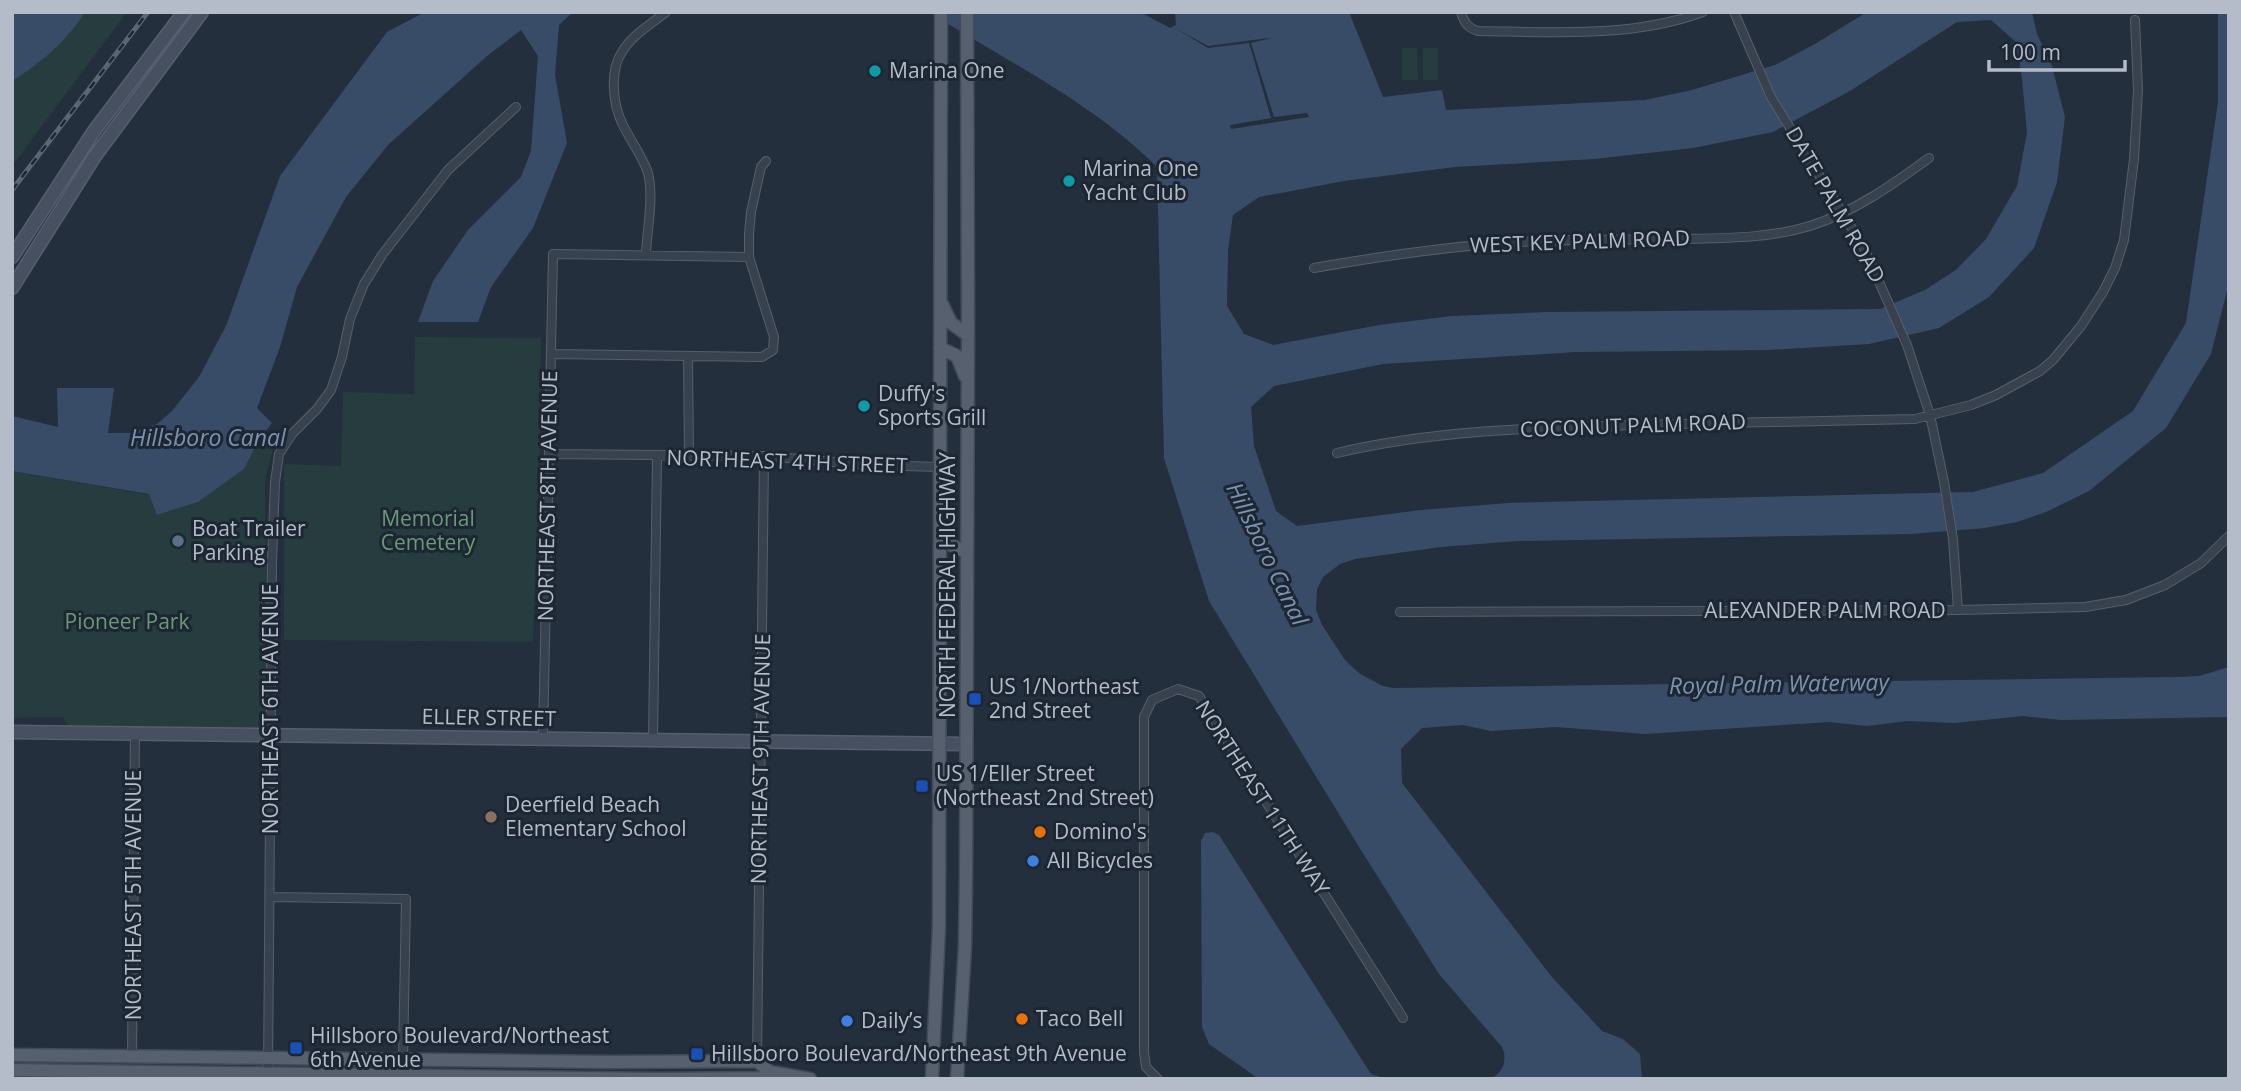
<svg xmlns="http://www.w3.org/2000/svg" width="2241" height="1091" font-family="'Open Sans',sans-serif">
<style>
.green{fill:#263c3f}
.water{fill:#394c67;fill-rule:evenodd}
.pier{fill:#242f3e}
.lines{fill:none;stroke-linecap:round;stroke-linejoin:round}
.street-casing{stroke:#565f6c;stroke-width:10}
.secondary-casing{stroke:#565f6c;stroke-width:15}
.primary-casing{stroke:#414a57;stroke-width:15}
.street{stroke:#38414e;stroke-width:8}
.secondary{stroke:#465061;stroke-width:12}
.primary{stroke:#56606e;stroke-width:12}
.rail-casing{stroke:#5a6575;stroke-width:5}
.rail{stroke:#1d2633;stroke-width:2.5;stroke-dasharray:8;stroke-linecap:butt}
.culture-dot{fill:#0f9aa8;stroke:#1d2633;stroke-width:2.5}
.service-dot{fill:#5c6f8a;stroke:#1d2633;stroke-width:2.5}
.transit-dot{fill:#1a4fb4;stroke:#1d2633;stroke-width:2.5}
.education-dot{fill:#8d6e63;stroke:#1d2633;stroke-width:2.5}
.food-dot{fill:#e8710a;stroke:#1d2633;stroke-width:2.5}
.shop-dot{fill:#3f7fe0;stroke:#1d2633;stroke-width:2.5}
.labels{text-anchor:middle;stroke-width:6;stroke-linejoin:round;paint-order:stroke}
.poi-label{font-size:21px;fill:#b4bcc9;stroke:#1d2633;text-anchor:start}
.street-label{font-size:21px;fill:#b4bcc9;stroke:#1d2633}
.park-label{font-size:21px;fill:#6b9a76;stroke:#1d2633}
.water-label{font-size:23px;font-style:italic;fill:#7c92b1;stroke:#1d2633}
</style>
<rect width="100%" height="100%" fill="#242f3e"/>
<!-- green -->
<path class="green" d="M85 12H127L12 166V81C40 63 67 40 85 12Z
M1402 48H1417L1418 80H1402Z
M1423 48H1438V80H1423Z
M415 337 541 338 540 446 533 642 284 640V464L341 466 343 392 414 394Z
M260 438 273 449 265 479V513L271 734 72 732 63 717 12 718V471L150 495 158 515 198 502 244 469Z"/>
<!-- water -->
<path class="water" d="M12 12H85C68 40 40 64 12 81Z
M425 12H573L559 25 555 75 567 143 533 228 491 287 478 322H418L433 281 468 230 521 177 531 151 538 56 521 30 487 56 388 145 346 197 297 287 280 347 257 408 272 423 260 438 244 469 198 502 157 515 149 494 12 471V416L58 427 57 388H114L108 433H130L157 424 172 411 199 377 226 326 280 176 387 32Z
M929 12H1140L1170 28 1176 25 1175 12H1349L1383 97 1442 90 1446 110 1645 100 1692 90 1775 65 1815 44 1867 12H2032L2037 34 2052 66 2065 117 2057 182 2034 248 1989 297 1939 328 1869 344 1768 350 1576 352 1383 364 1274 386 1251 407 1254 446 1276 511 1297 526 1421 510 1508 503 1973 492 2043 473 2133 411 2186 323 2218 102V12H2229V283L2211 354 2166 428 2089 491 2046 512 2017 522 1985 528 1911 534 1517 541 1441 547 1355 559 1340 564 1323 577 1317 589 1316 610 1322 625 1345 660 1360 674 1383 686 1393 688 2179 677 2199 676 2229 667V717L2061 720 2023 716 1954 723 1907 721 1867 726 1829 722 1645 734 1556 727 1491 731 1463 725 1422 728 1401 749 1402 783 1551 976 1602 1031 1623 1039 1640 1054 1642 1079H1490C1503 1073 1508 1060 1502 1047L1439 974 1356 842 1209 601 1164 458 1157 167C1092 102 1006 61 929 12ZM1991 20 2016 42 2022 78 2027 133 2017 186 1986 239 1956 270 1925 290 1880 309 1547 312 1452 316 1379 325 1273 345 1244 334 1227 306 1228 250 1233 215 1259 197 1344 181 1455 167 1594 159 1693 148 1773 132 1850 91 1957 22Z
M1213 832 1219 835 1371 1074 1387 1079H1259L1209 1044 1202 1027 1201 841 1205 833Z"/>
<!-- pier -->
<path class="pier" d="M1175 28 1208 46 1275 37 1251 43 1274 117 1307 113 1309 117 1231 129 1230 125 1271 118 1249 43 1208 48Z"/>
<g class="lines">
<defs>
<path id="street" d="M1461 12C1464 23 1468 28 1478 31 1553 32 1632 38 1703 12
M1734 12 1771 97 1864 248 1907 345 1930 415 1944 482 1953 539 1958 610
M646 254C647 229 654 198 648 173 643 157 630 140 623 125 613 106 609 71 622 52 632 35 651 24 666 12
M1314 268C1382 256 1450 246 1519 242 1572 239 1625 240 1678 239 1722 238 1767 239 1810 226 1854 212 1892 185 1929 158
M551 354 762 357 773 350 774 337 749 257V234L751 212 761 167 766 161
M688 357 689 457
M1337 453C1434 430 1534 428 1633 425 1727 423 1821 421 1915 419L1971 405 1996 395 2040 371 2053 360 2081 326 2103 292 2115 268 2124 240 2134 159 2138 90 2135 20
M549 454 764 456 869 465 940 467
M1400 612 1958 610 2085 607 2126 600 2165 585 2201 563 2229 536
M543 738 553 254 749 257
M653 739 657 457
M270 897 406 899 403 1060
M132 1056 135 733
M757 1061 764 456
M268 1075 272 561 275 482 279 454 292 434 317 409 331 390 342 357 350 319 364 284 382 255 448 170 516 107
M1158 1079 1146 1067 1144 1053V717L1152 700 1178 689 1199 696 1403 1018"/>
<path id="secondary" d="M12 257 94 131 184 12
M12 288 95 156 202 12
M12 732 966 744"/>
<path id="primary" d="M942 304 951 323 968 335
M940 348 957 356 965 376
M941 524 951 545 967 552
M12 1055 611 1062 757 1061 770 1072 810 1079
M12 1070 659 1079 762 1078 770 1072
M932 1079 939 926 941 12
M957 1079 965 947 966 874 968 326 967 12"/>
</defs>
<!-- street casing -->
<use href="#street" class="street-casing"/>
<!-- secondary casing -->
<use href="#secondary" class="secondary-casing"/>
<!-- primary casing -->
<use href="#primary" class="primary-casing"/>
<!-- street -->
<use href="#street" class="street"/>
<!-- secondary -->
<use href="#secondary" class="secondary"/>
<!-- primary -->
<use href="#primary" class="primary"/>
<defs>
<path id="rail" d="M12 190 148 12"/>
</defs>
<!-- rail casing -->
<use href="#rail" class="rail-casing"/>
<!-- rail -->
<use href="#rail" class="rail"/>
</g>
<!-- markers -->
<g class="culture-dot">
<circle cx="875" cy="71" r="7"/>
<circle cx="1069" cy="181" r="7"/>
<circle cx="864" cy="406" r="7"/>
</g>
<circle class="service-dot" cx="178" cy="541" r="7"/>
<g class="transit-dot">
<rect x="968" y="692" width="14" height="14" rx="3.5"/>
<rect x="915" y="779" width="14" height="14" rx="3.5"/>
<rect x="289" y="1041" width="14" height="14" rx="3.5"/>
<rect x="690" y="1047" width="14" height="14" rx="3.5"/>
</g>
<circle class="education-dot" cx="491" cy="817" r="7"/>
<g class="food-dot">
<circle cx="1040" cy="832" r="7"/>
<circle cx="1022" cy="1019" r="7"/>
</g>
<g class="shop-dot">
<circle cx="1033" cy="861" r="7"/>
<circle cx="847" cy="1021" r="7"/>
</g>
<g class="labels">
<!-- poi labels -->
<g class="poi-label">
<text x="889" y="78">Marina One</text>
<text x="1083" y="176">Marina One<tspan x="1083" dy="24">Yacht Club</tspan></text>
<text x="878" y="401">Duffy's<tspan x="878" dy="24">Sports Grill</tspan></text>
<text x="192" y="536">Boat Trailer<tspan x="192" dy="24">Parking</tspan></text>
<text x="989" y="694">US 1/Northeast<tspan x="989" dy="24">2nd Street</tspan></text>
<text x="936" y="781">US 1/Eller Street<tspan x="936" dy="24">(Northeast 2nd Street)</tspan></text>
<text x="505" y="812">Deerfield Beach<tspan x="505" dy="24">Elementary School</tspan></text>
<text x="1054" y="839">Domino's</text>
<text x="1047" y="868">All Bicycles</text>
<text x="1036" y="1026">Taco Bell</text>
<text x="861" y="1028">Daily’s</text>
<text x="310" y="1043">Hillsboro Boulevard/Northeast<tspan x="310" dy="24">6th Avenue</tspan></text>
<text x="711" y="1061">Hillsboro Boulevard/Northeast 9th Avenue</text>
</g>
<!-- street labels -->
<g class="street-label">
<text transform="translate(1835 205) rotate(60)" y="7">DATE PALM ROAD</text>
<text transform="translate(1580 242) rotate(-2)" y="7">WEST KEY PALM ROAD</text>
<text transform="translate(1633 426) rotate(-2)" y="7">COCONUT PALM ROAD</text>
<text transform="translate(787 462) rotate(2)" y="7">NORTHEAST 4TH STREET</text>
<text transform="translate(548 496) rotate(-89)" y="7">NORTHEAST 8TH AVENUE</text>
<text transform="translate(948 585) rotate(-90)" y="7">NORTH FEDERAL HIGHWAY</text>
<text x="1825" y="618">ALEXANDER PALM ROAD</text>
<text transform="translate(271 709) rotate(-90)" y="7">NORTHEAST 6TH AVENUE</text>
<text transform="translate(489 718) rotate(1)" y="7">ELLER STREET</text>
<text transform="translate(761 759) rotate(-89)" y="7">NORTHEAST 9TH AVENUE</text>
<text transform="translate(1262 798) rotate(57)" y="7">NORTHEAST 11TH WAY</text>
<text transform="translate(134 895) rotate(-90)" y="7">NORTHEAST 5TH AVENUE</text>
</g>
<!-- park labels -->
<g class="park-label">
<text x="428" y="526">Memorial<tspan x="428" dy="24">Cemetery</tspan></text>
<text x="127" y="629">Pioneer Park</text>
</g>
<!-- water labels -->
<g class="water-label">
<text x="208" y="446">Hillsboro Canal</text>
<text transform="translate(1267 554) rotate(64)" y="8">Hillsboro Canal</text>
<text transform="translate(1779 684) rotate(-1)" y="8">Royal Palm Waterway</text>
</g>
</g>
<!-- border -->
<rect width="2241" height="1091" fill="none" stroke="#b4bcc9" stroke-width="28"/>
<!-- scale -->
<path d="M1989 60v10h136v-10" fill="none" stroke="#b4bcc9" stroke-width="3.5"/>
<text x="2000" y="60" font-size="21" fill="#b4bcc9" stroke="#1d2633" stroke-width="5" paint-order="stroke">100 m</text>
</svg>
